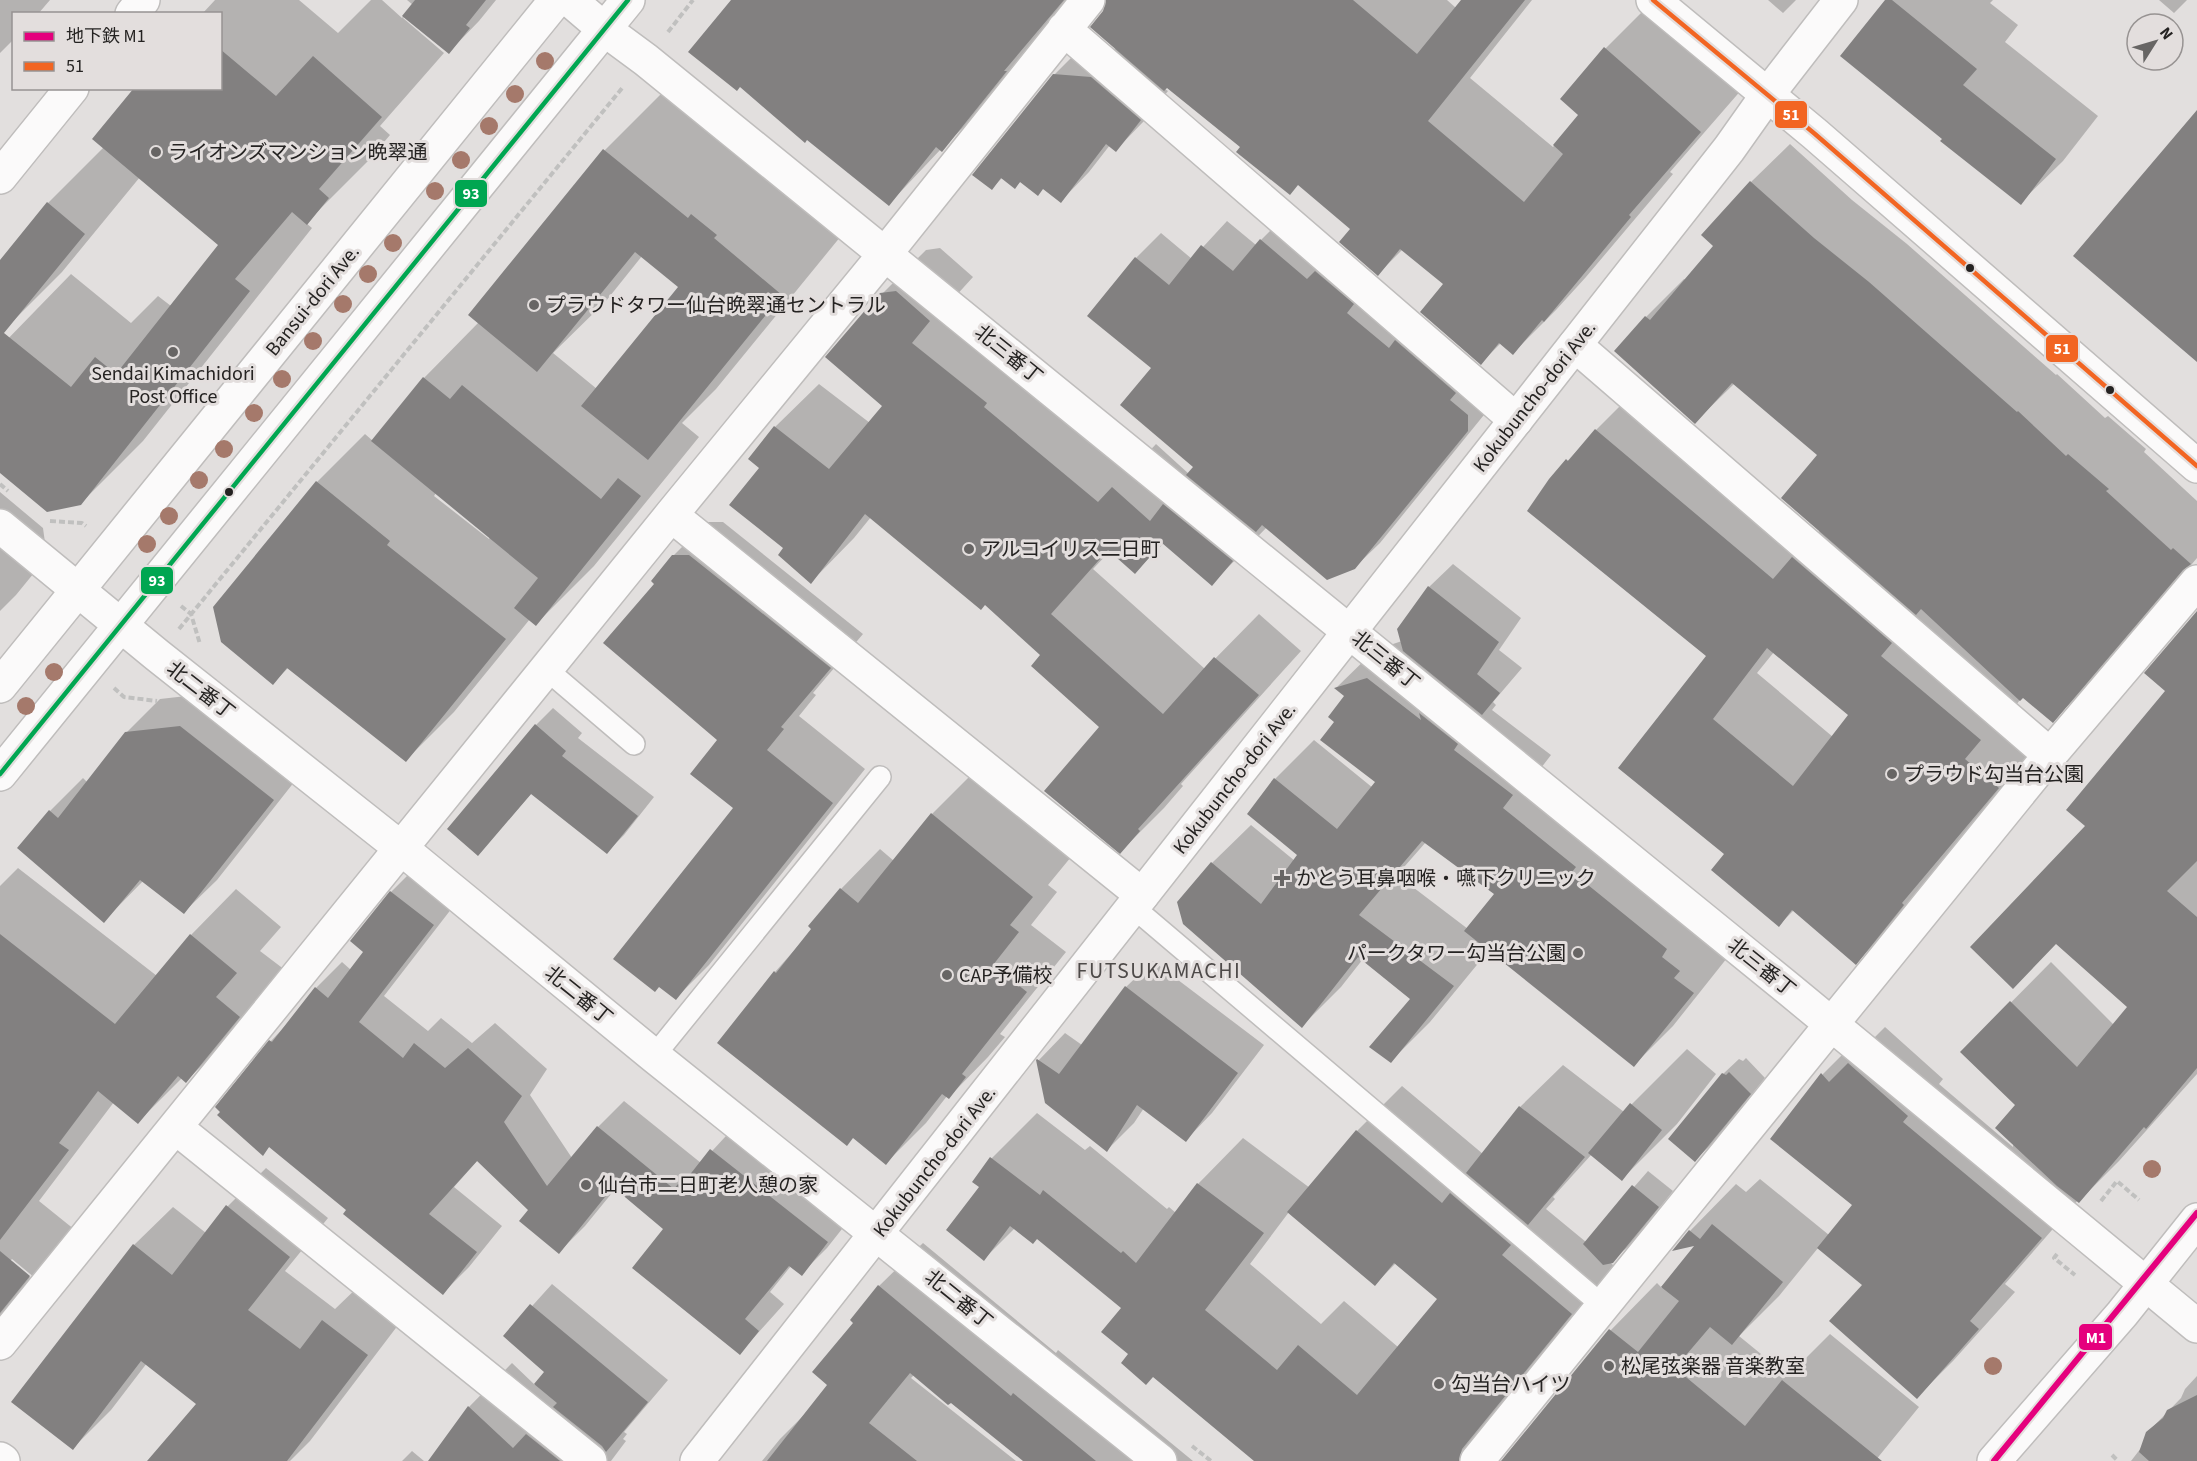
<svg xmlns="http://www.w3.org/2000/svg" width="2197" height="1461" font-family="'Source Sans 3','Noto Sans JP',sans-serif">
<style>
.shadow{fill:#0003;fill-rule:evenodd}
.building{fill:#828080;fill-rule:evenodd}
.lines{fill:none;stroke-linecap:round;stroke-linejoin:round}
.service-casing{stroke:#bfbdbc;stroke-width:24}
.minor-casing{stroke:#bfbdbc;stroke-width:36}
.tertiary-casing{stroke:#bfbdbc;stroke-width:36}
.primary-casing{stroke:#bfbdbc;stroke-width:36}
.path{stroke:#c0c0bf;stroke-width:4;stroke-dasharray:6 3;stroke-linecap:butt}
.service{stroke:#fbfafa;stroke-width:21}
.minor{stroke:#fbfafa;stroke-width:33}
.tertiary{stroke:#fbfafa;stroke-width:33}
.primary{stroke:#fbfafa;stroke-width:33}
.bus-1-casing{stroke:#e3dedd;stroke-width:9}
.bus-2-casing{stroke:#e3dedd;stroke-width:9}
.bus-1{stroke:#f26522;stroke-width:4.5}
.bus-2{stroke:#00a651;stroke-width:4.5}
.metro-1-casing{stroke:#e3dedd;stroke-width:10}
.metro-1{stroke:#e5007d;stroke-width:6}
.tree{fill:#a5796b}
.poi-dot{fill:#676564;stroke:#e3dedd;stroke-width:2}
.bus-dot{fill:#252322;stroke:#e3dedd;stroke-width:2}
.labels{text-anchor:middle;stroke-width:6;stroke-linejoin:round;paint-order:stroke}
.poi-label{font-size:20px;fill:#252322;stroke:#e3dedd;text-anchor:start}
.street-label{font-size:20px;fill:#252322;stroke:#e3dedd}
.quarter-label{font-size:22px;letter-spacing:1.5px;fill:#4e4a49;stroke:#e3dedd}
.line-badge{stroke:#e3dedd;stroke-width:2}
.badge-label{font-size:16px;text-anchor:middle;font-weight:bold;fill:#fff}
</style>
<rect width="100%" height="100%" fill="#e2dfde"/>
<!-- shadow -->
<path class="shadow" d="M0 0H50L38 14H14V39L0 53Z
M215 0H299L338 33 371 0H382L402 18 413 5 407 0H496L479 21 449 52 405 16 403 18 444 53 380 126 390 135 369 160 306 223 312 228 143 441 80 504 0 471V347L71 274 131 323 158 296 171 306 220 244 140 177 62 272 7 327 0 322V262L48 203 104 147 220 88V14H202Z
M733 0H1068L985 107 941 149 889 204Z
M1117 0H1447L1456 8 1462 0H1532L1470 78 1553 147 1580 115 1605 49 1648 6 1743 88 1670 172 1673 174 1586 277 1556 310 1513 353 1501 343 1481 363 1445 284 1403 249 1378 274 1352 228 1299 184 1242 147 1167 86 1165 89 1168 91 1144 121 1116 150 1110 145 1089 172 1061 201 1044 188 1021 181 1015 187 1003 177 992 188 1054 75 1083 46 1118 49Z
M1768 0H1796L1783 13Z
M1887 0H1993L1990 3 2018 25 2005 42 2098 116 2063 161 2020 203Z
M2159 0H2187L2174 13Z
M674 81 850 225 716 389 682 423 699 437 594 566 536 624 530 619 454 712 406 760 289 667 273 683 317 482 365 434 373 441 424 378 479 322 470 315 605 150ZM642 256 680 287 597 389 553 353 606 301ZM436 493 490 537 489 539 434 496Z
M1790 144 1852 200 1907 244 2056 375 2057 374 2105 418 2108 416 2146 449 2144 452 2197 501V558L2091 683 2052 721 2023 696 2009 714 2043 742 1946 857 1948 859 1901 918 1856 963 1794 910 1779 925 1727 854 1620 768 1708 656 1550 480 1596 430 1641 385 1817 533 1821 530 1820 455 1735 383 1695 422 1646 317 1684 279 1686 280 1715 245 1704 235 1751 182ZM1774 652 1850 715 1833 737 1757 673Z
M1286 215 1492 405 1380 543 1354 568 1267 527 1212 584 1164 543 1135 572 1110 551 1093 569 1205 669 1259 614 1301 651 1181 784 1183 786 1164 808 1120 852 1102 726 1042 655 985 603 871 517 854 538 811 582 785 548 761 467 775 427 819 384 870 423 884 405 882 294 926 250 940 248 973 277 954 298 1142 459 1156 444 1189 474 1195 467 1153 368 1136 258 1161 233 1192 259 1227 221 1256 245Z
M0 492 43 528 47 557 16 595 0 611Z
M707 522H723L863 634 813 693 816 695 799 716 865 769 709 965 676 998 735 808 719 740 656 583 673 556Z
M1453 564 1521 618 1499 650 1522 668 1493 702 1496 705 1492 710 1551 755 1541 768 1731 953 1673 1026 1634 1065 1490 949 1430 1022 1391 1061 1412 999 1363 959 1341 987 1302 1026 1212 863 1251 825 1295 861 1299 855 1275 779 1314 740 1373 788 1377 782 1336 721 1346 696 1336 688 1375 650 1402 641 1398 629 1429 587ZM1426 842 1496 894 1468 929 1397 875Z
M2197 613V1074L2119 1161 2079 1201 2078 1200 2005 1284 2015 1292 1953 1361 1917 1397 1864 1284 1818 1248 1779 1296 1739 1336 1788 1376 1830 1334 1919 1407 1875 1461H1502L1611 1330 1657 1283 1662 1288 1698 1244 1690 1231 1736 1184 1746 1192 1760 1179 1829 1235 1854 1204 1772 1139 1823 1074 1859 1038 1866 1046 1885 1027 1943 1079 1939 1084 2013 1147 2017 1105 1962 1052 2051 962 2114 1025 2129 1007 2087 826 2167 690Z
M213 693 306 767 217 880 184 912 144 880 104 921 50 811 83 778 87 782 126 733 160 699Z
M553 708 582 733 578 738 654 797 624 835 607 852 532 793 478 854 536 725Z
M971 775 1071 857 1048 885 1057 892 1031 925 1066 952 1000 1034 1005 1037 988 1057 949 1097 947 1096 926 1123 886 1163 775 972 813 929 810 926 841 889 880 849 894 861 932 814Z
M417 866 459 899 384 996 428 1031 441 1018 472 1043 495 1023 547 1069 530 1095 572 1158 598 1127 624 1101 701 1163 737 1124 853 1215 827 1248 801 1274 791 1266 770 1292 784 1304 740 1353 666 1229 616 1188 585 1226 559 1252 530 1210 478 1160 454 1187 502 1226 469 1267 443 1293 348 1210 270 1146 263 1154 271 1041 287 1024 316 988 342 962 351 970 365 952 391 892Z
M18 868 157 976 191 935 236 889 281 927 260 951 285 970 232 1036 186 1081 182 1078 138 1122 114 1102 39 1201 75 1230 35 1278 12 1259 10 1261 33 1280 0 1327V886Z
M1153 961 1264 1045 1212 1113 1186 1140 1144 1108 1134 1123 1107 1150 1038 1061 1065 1033 1082 1045 1126 987Z
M1687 1049 1716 1074 1677 1124 1622 1179 1592 1154 1553 1197 1555 1199 1546 1209 1586 1242 1648 1171 1673 1191 1629 1246 1610 1262 1616 1268 1506 1405 1476 1435 1454 1461H1256L1131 1354 1123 1308 1037 1238 1015 1228 984 1259 981 1187 974 1182 992 1158 1037 1113 1085 1150 1090 1146 1167 1209 1169 1207 1176 1213 1198 1184 1243 1138 1310 1188 1357 1131 1402 1086 1483 1154 1520 1107 1563 1065 1624 1112ZM1289 1212 1375 1284 1396 1263 1439 1298 1398 1347 1344 1301 1321 1324 1250 1264Z
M1746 1058 1765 1078 1711 1145 1695 1160 1723 1074 1739 1059 1743 1061Z
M266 1168 328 1218 285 1271 335 1309 362 1283 405 1316 310 1441 290 1461H149L198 1404 147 1363 111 1410 73 1448 13 1402 134 1245 173 1207 206 1233 228 1206Z
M923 1243 1056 1353 1058 1350 1193 1461H1025L915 1374 911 1378 1016 1461H762L780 1439 811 1408 829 1385 855 1322 879 1286Z
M552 1284 668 1380 624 1432 627 1434 623 1439 626 1441 611 1461H430L469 1407 512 1363 535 1385 546 1372 505 1336Z
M2197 1376V1461H2131L2141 1448 2147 1433 2181 1398 2185 1389Z
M412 1451 424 1461H402Z"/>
<!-- building -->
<path class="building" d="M415 0H486L466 25 470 28 449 54 402 16Z
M731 0H1064L1004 71H1007L942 152 936 147 889 206 807 140 805 143 740 87 737 91 688 52Z
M1106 0H1353L1417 54 1461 0H1525L1428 121 1524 202 1563 154 1553 145 1578 115 1560 99 1604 47 1701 132 1629 215 1631 217 1544 322 1542 320 1513 355 1499 343 1481 365 1420 312 1443 284 1400 249 1378 276 1339 242 1350 229 1298 185 1290 195 1236 152 1240 147 1167 88 1164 91 1090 27 1103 11Z
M1885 0H1892L1977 69 1963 85 2056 159 2021 205 1940 141 1942 139 1840 56Z
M220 49 276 96 313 56 382 117 319 189 329 198 307 225 292 212 235 279 250 291 81 505 47 512 0 473V260L47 202 85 234 4 333 71 387 95 357 116 374 218 245 92 139 134 88H220Z
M1053 74 1091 77 1141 120 1116 152 1106 144 1061 203 1043 189 1038 196 1020 182 1015 189 1001 178 992 190 972 175Z
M2197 110V362L2073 256Z
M603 149 688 218 691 214 717 235 714 238 782 295 648 460 581 406 678 287 635 252 537 372 468 315Z
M1750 181 1814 238 1869 282 2017 412 2018 411 2066 456 2068 454 2109 489 2106 491 2171 550 2173 548 2191 564 2183 570 2053 723 2023 698 2020 701 1921 609 1916 615 1781 498 1817 455 1732 383 1695 424 1614 351 1645 316 1650 320 1713 246 1701 235Z
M1260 239 1307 279 1315 271 1354 304 1347 313 1389 348 1395 340 1456 393 1450 400 1468 415V431L1355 569 1327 580 1262 525 1256 532 1186 475 1193 467 1120 405 1151 368 1087 316 1135 257 1169 285 1201 245 1233 271Z
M896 291 930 321 912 343 987 403 984 407 1098 502 1112 487 1150 521 1163 504 1233 561 1212 586 1162 543 1135 574 1108 550 1051 614 1163 714 1214 657 1259 695 1138 829 1140 831 1120 854 1044 791 1099 727 1031 666 1040 655 985 605 981 610 865 514 811 584 778 555 783 548 729 505 759 468 748 459 774 426 829 469 882 406 825 357 880 293Z
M423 377 450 399 462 385 601 499 618 478 641 496 536 626 514 608 538 578 371 441Z
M1595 429 1773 579 1792 557 1892 643 1881 656 1981 740 1965 759 1999 788 1902 903 1904 905 1856 965 1792 910 1779 927 1711 870 1724 854 1618 768 1706 656 1527 511 1549 479 1566 459 1568 461ZM1767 648 1848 715 1793 786 1713 719Z
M316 481 390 541 387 545 506 639 406 762 287 668 273 685 221 642 213 607Z
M672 555H689L831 668 781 727 784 729 767 750 833 803 676 1000 659 987 655 992 613 959 733 808 690 774 717 740 603 643 654 584 651 581Z
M1428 586 1499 642 1477 674 1500 693 1482 715 1403 651 1397 629Z
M2197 611V861L2167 891 2197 917V1068L2146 1129 2144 1127 2079 1203 2057 1186 1995 1128 2015 1105 1960 1052 2010 1001 2077 1067 2127 1007 2056 944 2013 989 1970 947 2085 826 2066 810 2165 691 2144 673Z
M1367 678 1421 720 1419 713 1458 744 1454 750 1513 795 1503 808 1576 867 1572 872 1667 949 1662 957 1680 971 1674 978 1694 993 1634 1067 1464 931 1494 894 1422 841 1359 915 1454 986 1391 1063 1369 1047 1410 999 1358 957 1302 1028 1183 924 1177 902 1211 862 1261 904 1297 855 1247 814 1274 778 1337 829 1375 782 1320 740 1334 722 1328 717 1344 696 1334 688Z
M535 724 566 751 562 756 638 816 607 854 531 794 478 856 447 829Z
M180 726 274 800 184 914 140 880 104 923 17 848 49 810 58 818 125 732Z
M931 813 1033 897 1010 925 1019 932 993 965 1027 992 962 1074 966 1077 949 1099 942 1094 886 1165 853 1138 847 1146 717 1043 774 971 776 973 811 929 808 926 840 888 858 903Z
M390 891 434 925 359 1022 403 1058 414 1043 445 1068 468 1048 522 1096 504 1122 547 1186 597 1126 674 1189 678 1184 681 1186 710 1149 828 1242 802 1276 789 1266 745 1319 759 1331 740 1355 632 1268 663 1229 613 1187 559 1254 519 1221 528 1210 477 1161 429 1214 477 1252 443 1295 343 1214 346 1210 269 1147 263 1156 217 1115 220 1112 215 1107 269 1040 272 1042 315 987 328 998 363 952 350 941Z
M0 934 115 1024 190 934 237 973 216 997 240 1017 186 1083 178 1076 138 1124 98 1091 59 1143 69 1150 0 1240Z
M1125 986 1238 1073 1186 1142 1137 1105 1107 1152 1045 1103 1036 1060 1037 1059 1059 1074Z
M1848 1063 1908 1116 1903 1122 2042 1238 1970 1321 1979 1329 1917 1399 1829 1321 1862 1285 1817 1248 1852 1205 1770 1139 1821 1073 1829 1082Z
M1729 1072 1751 1094 1695 1162 1668 1139 1722 1073 1726 1075Z
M1630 1103 1662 1130 1622 1181 1588 1153Z
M1519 1106 1585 1157 1528 1225 1466 1173Z
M1356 1130 1442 1203 1450 1193 1511 1245 1502 1255 1572 1314 1462 1449 1459 1461H1254L1153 1377 1146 1385 1121 1363 1128 1354 1101 1332 1121 1308 1037 1239 1033 1244 1010 1226 984 1261 946 1230 979 1187 972 1182 990 1157 1040 1195 1043 1190 1121 1253 1123 1251 1136 1263 1197 1183 1264 1233 1205 1310 1277 1370 1298 1345 1357 1395 1437 1299 1394 1263 1375 1286 1287 1212Z
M1632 1185 1659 1207 1613 1263 1603 1265 1583 1244Z
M226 1205 290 1257 248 1310 300 1349 322 1320 368 1355 287 1461H147L196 1404 141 1361 73 1450 11 1402 133 1244 172 1275Z
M1712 1224 1783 1282 1732 1345 1710 1327 1675 1368 1745 1426 1782 1380 1882 1461H1501L1609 1329 1638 1352 1679 1301 1661 1287 1694 1246 1672 1251 1689 1230 1700 1239Z
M0 1251 30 1276 0 1313Z
M878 1285 1011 1396 1013 1393 1096 1461H1023L951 1403 948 1405 910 1373 869 1423 917 1461H767L827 1385 812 1372 853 1323 850 1320Z
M530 1304 648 1402 606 1452 602 1446 553 1407 557 1403 534 1384 544 1372 503 1336Z
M2197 1395V1461H2149L2139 1452 2146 1432 2163 1418 2167 1410Z
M468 1406 513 1448 526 1434 560 1461H428Z"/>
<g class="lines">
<defs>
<path id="service" d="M546 669 634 744
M1133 907 1602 1305
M654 1056 880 777"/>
<path id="minor" d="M570 0 604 29 646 60 1790 990 2197 1326
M132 14 143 0
M1064 29 1516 420
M0 177 72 88
M1575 345 2050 755
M671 515 1142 895
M0 526 157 655 402 849 654 1056 1160 1461
M175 1127 590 1461
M0 1343 671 515 885 254 1088 0
M0 1459 3 1461
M1477 1461 2050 755 2197 582"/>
<path id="tertiary" d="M0 686 556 0
M0 774 628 0
M697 1461 1729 149 1768 94 1841 0"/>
<path id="primary" d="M1653 0 1815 134 2197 466
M1994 1461 2122 1314 2197 1220"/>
</defs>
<!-- service casing -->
<use href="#service" class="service-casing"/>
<!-- minor casing -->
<use href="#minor" class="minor-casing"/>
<!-- tertiary casing -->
<use href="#tertiary" class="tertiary-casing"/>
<!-- primary casing -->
<use href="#primary" class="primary-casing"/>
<!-- path -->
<path class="path" d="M668 32 693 0
M0 484 8 491
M50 521 82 523 86 526
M181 606 191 614 200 644
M179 629 623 87
M114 688 124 697 157 701
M2101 1201 2117 1181 2139 1200
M2057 1254 2054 1258 2075 1275
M1192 1446 1211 1461
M2112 1455 2118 1461"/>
<!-- service -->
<use href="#service" class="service"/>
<!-- minor -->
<use href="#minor" class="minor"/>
<!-- tertiary -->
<use href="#tertiary" class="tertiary"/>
<!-- primary -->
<use href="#primary" class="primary"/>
<defs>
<path id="bus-1" d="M1653 0 1815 134 2197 466"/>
<path id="bus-2" d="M0 774 628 0"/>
</defs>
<!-- bus-1 casing -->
<use href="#bus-1" class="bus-1-casing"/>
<!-- bus-2 casing -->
<use href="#bus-2" class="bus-2-casing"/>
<!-- bus-1 -->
<use href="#bus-1" class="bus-1"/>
<!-- bus-2 -->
<use href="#bus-2" class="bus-2"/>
<defs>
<path id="metro-1" d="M1994 1461 2197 1213"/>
</defs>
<!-- metro-1 casing -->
<use href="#metro-1" class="metro-1-casing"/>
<!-- metro-1 -->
<use href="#metro-1" class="metro-1"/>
</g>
<!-- trees -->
<g class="tree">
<circle cx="545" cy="61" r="9"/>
<circle cx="515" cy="94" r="9"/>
<circle cx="489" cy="126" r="9"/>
<circle cx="461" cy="160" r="9"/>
<circle cx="435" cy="191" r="9"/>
<circle cx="393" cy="243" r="9"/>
<circle cx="368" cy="274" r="9"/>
<circle cx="343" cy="304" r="9"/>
<circle cx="313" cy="341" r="9"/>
<circle cx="282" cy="379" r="9"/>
<circle cx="254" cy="413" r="9"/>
<circle cx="224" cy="449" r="9"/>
<circle cx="199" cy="480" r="9"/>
<circle cx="169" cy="516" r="9"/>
<circle cx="147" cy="544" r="9"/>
<circle cx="54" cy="672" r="9"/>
<circle cx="26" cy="706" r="9"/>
<circle cx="2152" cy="1169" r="9"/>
<circle cx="1993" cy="1366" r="9"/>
</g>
<!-- markers -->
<g class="poi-dot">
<circle cx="156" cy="152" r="6"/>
<circle cx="534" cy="305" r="6"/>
<circle cx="173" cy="352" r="6"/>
<circle cx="969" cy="549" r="6"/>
<circle cx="1892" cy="774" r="6"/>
<path d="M1279 869h6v6h6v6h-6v6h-6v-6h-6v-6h6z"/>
<circle cx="1578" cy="953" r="6"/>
<circle cx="947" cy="975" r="6"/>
<circle cx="586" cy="1185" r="6"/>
<circle cx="1609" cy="1366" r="6"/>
<circle cx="1439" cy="1384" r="6"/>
</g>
<g class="bus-dot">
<circle cx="1970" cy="268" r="5"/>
<circle cx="2110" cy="390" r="5"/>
<circle cx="229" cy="492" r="5"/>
</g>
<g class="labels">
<!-- poi labels -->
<g class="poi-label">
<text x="168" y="159">ライオンズマンション晩翠通</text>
<text x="546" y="312">プラウドタワー仙台晩翠通セントラル</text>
<text x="173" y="380" text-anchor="middle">Sendai Kimachidori<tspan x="173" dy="23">Post Office</tspan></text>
<text x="981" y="556">アルコイリス二日町</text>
<text x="1904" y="781">プラウド勾当台公園</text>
<text x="1296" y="885">かとう耳鼻咽喉・嚥下クリニック</text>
<text x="1566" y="960" text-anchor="end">パークタワー勾当台公園</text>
<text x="959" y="982">CAP予備校</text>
<text x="598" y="1192">仙台市二日町老人憩の家</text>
<text x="1621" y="1373">松尾弦楽器 音楽教室</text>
<text x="1451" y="1391">勾当台ハイツ</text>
</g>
<!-- street labels -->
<g class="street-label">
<text transform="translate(312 300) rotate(-51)" y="7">Bansui-dori Ave.</text>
<text transform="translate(1009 354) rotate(39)" y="7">北三番丁</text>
<text transform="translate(1534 396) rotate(-52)" y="7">Kokubuncho-dori Ave.</text>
<text transform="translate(1386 660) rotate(39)" y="7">北三番丁</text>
<text transform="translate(201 690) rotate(38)" y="7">北二番丁</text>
<text transform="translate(1234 778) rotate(-52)" y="7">Kokubuncho-dori Ave.</text>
<text transform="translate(1762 967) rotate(39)" y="7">北三番丁</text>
<text transform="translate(579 995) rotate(39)" y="7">北二番丁</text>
<text transform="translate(934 1161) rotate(-52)" y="7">Kokubuncho-dori Ave.</text>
<text transform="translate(959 1299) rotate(39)" y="7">北二番丁</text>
</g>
<!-- quarter labels -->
<g class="quarter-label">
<text x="1159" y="978">FUTSUKAMACHI</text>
</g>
</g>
<g class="line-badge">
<rect x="1774" y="100" width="34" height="29" rx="6" fill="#f26522"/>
<rect x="454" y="179" width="34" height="29" rx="6" fill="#00a651"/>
<rect x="2045" y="334" width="34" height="29" rx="6" fill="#f26522"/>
<rect x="140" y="566" width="34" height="29" rx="6" fill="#00a651"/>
<rect x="2078" y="1323" width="35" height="28" rx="6" fill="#e5007d"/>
</g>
<g class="badge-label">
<text x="1791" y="120">51</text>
<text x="471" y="199">93</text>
<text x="2062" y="354">51</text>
<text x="157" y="586">93</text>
<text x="2096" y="1343">M1</text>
</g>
<!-- legend -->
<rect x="12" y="12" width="210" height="78" fill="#e3dedd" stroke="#979392" stroke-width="1.5"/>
<rect x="24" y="32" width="30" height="9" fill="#e5007d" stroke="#979392" stroke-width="1.5"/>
<text x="66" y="42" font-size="18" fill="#252322">地下鉄 M1</text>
<rect x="24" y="62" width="30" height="9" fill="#f26522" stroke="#979392" stroke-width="1.5"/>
<text x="66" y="72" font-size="18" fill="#252322">51</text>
<!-- north arrow -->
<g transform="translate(2155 42) rotate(53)"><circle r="28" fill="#e3dedd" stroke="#979392" stroke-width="1.5"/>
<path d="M0-4.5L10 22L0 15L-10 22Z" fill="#676564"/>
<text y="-9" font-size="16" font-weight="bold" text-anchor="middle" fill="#252322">N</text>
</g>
</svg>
